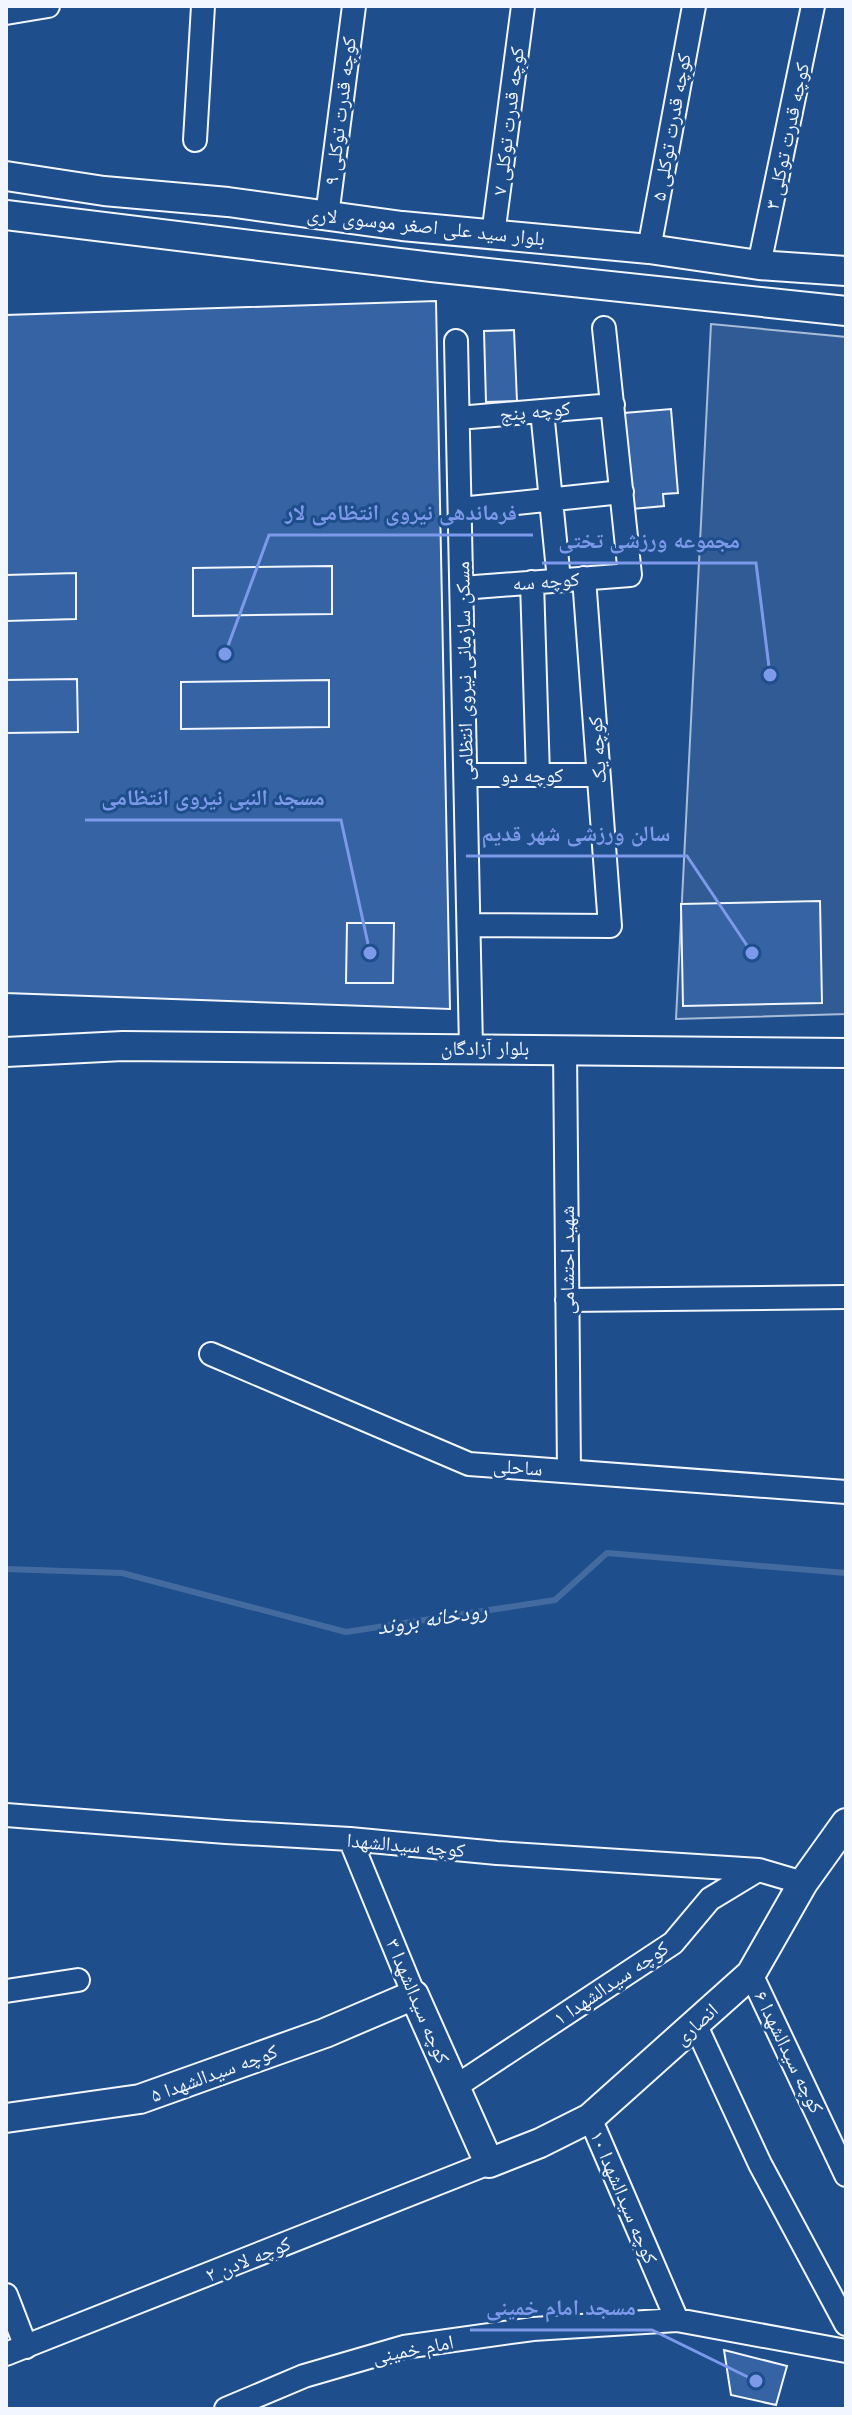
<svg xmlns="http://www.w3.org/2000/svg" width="852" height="2415" font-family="Helvetica,'Noto Naskh Arabic',sans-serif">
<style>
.built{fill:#305b95;stroke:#a8bbd7;stroke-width:2}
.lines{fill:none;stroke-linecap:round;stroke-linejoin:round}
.stream{stroke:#446ba0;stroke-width:6}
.building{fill:#3563a3;stroke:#f2f6ff;stroke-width:2}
.minor-casing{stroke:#f2f6ff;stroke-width:26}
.major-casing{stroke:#f2f6ff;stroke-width:32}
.minor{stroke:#1f4e8c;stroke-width:22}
.major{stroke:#1f4e8c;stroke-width:28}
.labels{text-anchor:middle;stroke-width:6;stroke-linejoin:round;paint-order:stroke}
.street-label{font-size:20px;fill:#f2f6ff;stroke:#1f4e8c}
.water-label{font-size:22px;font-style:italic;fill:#f2f6ff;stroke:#1f4e8c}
.leader{fill:none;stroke:#7d9aea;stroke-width:3}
.callout-dot{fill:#7d9aea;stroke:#1f4e8c;stroke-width:3}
.callout-label{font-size:22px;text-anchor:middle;font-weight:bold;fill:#7d9aea;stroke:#1f4e8c;stroke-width:6;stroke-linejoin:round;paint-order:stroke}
</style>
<rect width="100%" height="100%" fill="#1f4e8c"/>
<!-- built -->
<path class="built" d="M711 324 846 337V1014L676 1019Z"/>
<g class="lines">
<!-- stream -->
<path class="stream" d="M6 1569 122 1573 346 1632 555 1600 607 1553 846 1573"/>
</g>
<!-- building -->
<path class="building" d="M436 301 450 1009 6 993V315Z
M514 330 517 401 486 402 484 331Z
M671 409 678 493 663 494 664 506 632 509 624 413Z
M332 566V614L193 616V568Z
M76 573V619L6 621V575Z
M77 679 78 732 6 733V680Z
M329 680V727L181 729V682Z
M820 901 822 1003 683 1006 681 904Z
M347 923H394L393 983H346Z
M724 2350 787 2366 776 2405 731 2395Z"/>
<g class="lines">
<defs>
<path id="minor" d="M6 13 48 6
M195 140 203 6
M327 216 354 6
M493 235 523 6
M649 249 694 6
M759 265 813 6
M456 341 471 1048
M542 411 559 580
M458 418 613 405
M460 509 622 492
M532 582 538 775
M462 588 630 575 604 328
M466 775H598
M470 925 610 926 584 578
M565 1049 569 1471
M567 1300 846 1297
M211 1354 469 1464 846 1492
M6 1815 226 1832 350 1839 497 1853 759 1870 803 1883
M350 1839 414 1995
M751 1974 846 2175
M6 1991 78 1980
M696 2026 760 2164 846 2324
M455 2087 673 1943 710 1899 758 1870
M590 2118 677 2320
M6 2295 26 2347
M6 2354 489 2163
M226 2409 304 2376 404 2347 533 2329 677 2320 846 2351"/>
<path id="major" d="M6 176 104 191 228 202 402 226 649 249 759 265 846 271
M6 215 432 267 846 311
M6 1052 123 1046 846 1053
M6 2118 140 2099 325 2033 414 1995 489 2163 540 2143 590 2118 751 1974 803 1883 846 1823"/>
</defs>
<!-- minor casing -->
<use href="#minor" class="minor-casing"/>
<!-- major casing -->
<use href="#major" class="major-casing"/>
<!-- minor -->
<use href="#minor" class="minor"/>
<!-- major -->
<use href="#major" class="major"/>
</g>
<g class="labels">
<!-- street labels -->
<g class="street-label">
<text transform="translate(340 111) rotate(-83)" y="7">کوچه قدرت توکلی ۹</text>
<text transform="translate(508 121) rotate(-83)" y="7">کوچه قدرت توکلی ۷</text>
<text transform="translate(671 127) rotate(-80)" y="7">کوچه قدرت توکلی ۵</text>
<text transform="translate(787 136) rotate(-78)" y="7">کوچه قدرت توکلی ۳</text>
<text transform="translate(426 226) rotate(6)" y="7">بلوار سید علی اصغر موسوی لاری</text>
<text transform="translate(535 411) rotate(-5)" y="7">کوچه پنج</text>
<text transform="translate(546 581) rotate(-4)" y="7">کوچه سه</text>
<text transform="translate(464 671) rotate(-91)" y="7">مسکن سازمانی نیروی انتظامی</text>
<text transform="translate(597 750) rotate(-94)" y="7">کوچه یک</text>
<text x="532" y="782">کوچه دو</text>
<text x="485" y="1055">بلوار آزادگان</text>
<text transform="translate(567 1260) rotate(-90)" y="7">شهید احتشامی</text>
<text transform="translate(518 1467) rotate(4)" y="7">ساحلی</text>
<text transform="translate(406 1845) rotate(5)" y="7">کوچه سیدالشهدا</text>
<text transform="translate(611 1983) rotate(-34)" y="7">کوچه سیدالشهدا ۱</text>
<text transform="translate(418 2001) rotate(67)" y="7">کوچه سیدالشهدا ۳</text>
<text transform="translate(696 2024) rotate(-42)" y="7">انصاری</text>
<text transform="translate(789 2052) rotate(64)" y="7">کوچه سیدالشهدا ۶</text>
<text transform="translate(214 2073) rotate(-20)" y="7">کوچه سیدالشهدا ۵</text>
<text transform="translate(624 2197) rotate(67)" y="7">کوچه سیدالشهدا ۱۰</text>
<text transform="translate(248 2259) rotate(-22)" y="7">کوچه لادن ۲</text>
<text transform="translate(413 2349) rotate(-11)" y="7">امام خمینی</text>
</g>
<!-- water labels -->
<g class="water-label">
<text transform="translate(432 1618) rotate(-9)" y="8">رودخانه بروند</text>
</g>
</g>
<!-- callouts -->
<path class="leader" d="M225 654L269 535H533M770 675L756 563H542M370 953L341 820H85M752 953L687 856H466M756 2381L652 2330H470"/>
<g class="callout-dot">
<circle cx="225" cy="654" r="8"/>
<circle cx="770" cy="675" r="8"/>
<circle cx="370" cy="953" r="8"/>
<circle cx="752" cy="953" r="8"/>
<circle cx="756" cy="2381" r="8"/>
</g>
<g class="callout-label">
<text x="401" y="520">فرماندهی نیروی انتظامی لار</text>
<text x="649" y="548">مجموعه ورزشی تختی</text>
<text x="213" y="805">مسجد النبی نیروی انتظامی</text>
<text x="576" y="841">سالن ورزشی شهر قدیم</text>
<text x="561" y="2315">مسجد امام خمینی</text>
</g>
<!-- border -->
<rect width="852" height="2415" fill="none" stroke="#f2f6ff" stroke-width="16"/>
</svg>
